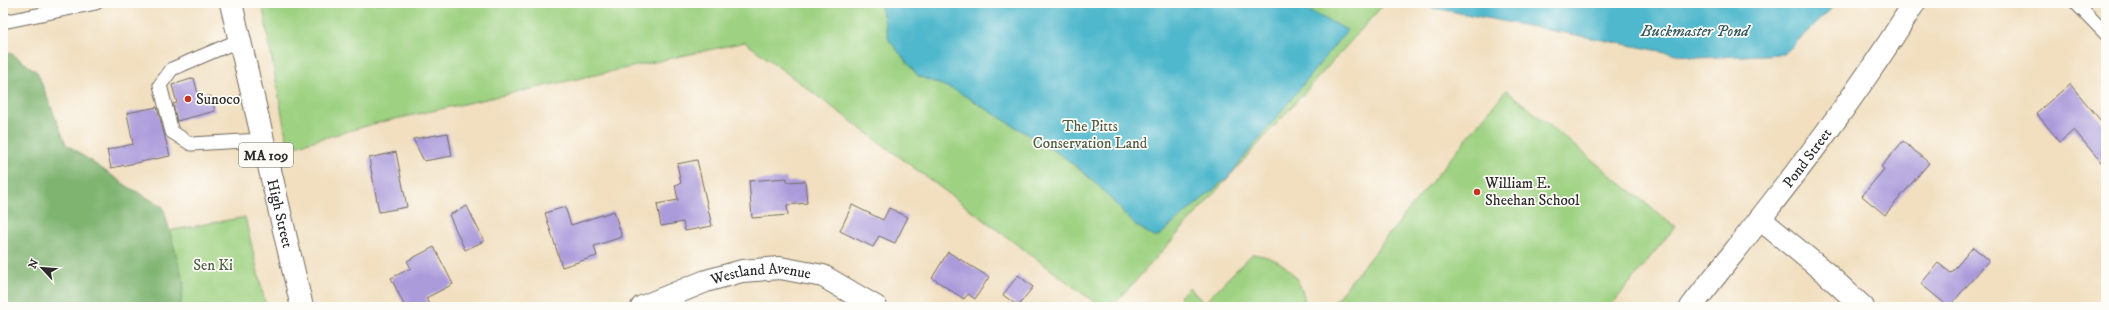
<svg xmlns="http://www.w3.org/2000/svg" width="2109" height="310" font-family="'IM FELL DW Pica',serif">
<style>
.green{fill:#9ed181;stroke:#647e56}
.forest{fill:#7eb36f;stroke:#546f4d}
.water{fill:#4fb8cc;stroke:#3d727c}
.building{fill:#ac9bdb}
.lines{fill:none;stroke-linecap:round;stroke-linejoin:round}
.lane-casing{stroke:#706a5f;stroke-width:15}
.street-casing{stroke:#706a5f;stroke-width:24}
.secondary-casing{stroke:#706a5f;stroke-width:24}
.primary-casing{stroke:#706a5f;stroke-width:24}
.lane{stroke:#fff;stroke-width:13}
.street{stroke:#fff;stroke-width:22}
.secondary{stroke:#fff;stroke-width:22}
.primary{stroke:#fff;stroke-width:22}
.poi-dot{fill:#c8321e;stroke:#fdfcf7;stroke-width:1.5}
.labels{text-anchor:middle;stroke-width:3.5;stroke-linejoin:round;paint-order:stroke}
.shield{fill:#fdfcf7;stroke:#6a6a68;stroke-width:1}
.shield-label{font-size:14px;font-weight:bold;fill:#2b2b2b}
.poi-label{font-size:15px;fill:#2b2b2b;stroke:#fdfcf7;text-anchor:start}
.park-label{font-size:15px;fill:#4e5d45;stroke:#fdfcf7}
.street-label{font-size:15px;fill:#2b2b2b;stroke:#fdfcf7}
.water-label{font-size:16px;font-style:italic;fill:#385c63;stroke:#fdfcf7}
</style>
<rect width="100%" height="100%" fill="#fdfcf7"/>
<filter id="ink" filterUnits="userSpaceOnUse"><feTurbulence type="fractalNoise" baseFrequency=".025" numOctaves="2"/><feDisplacementMap in="SourceGraphic" scale="8" xChannelSelector="R" yChannelSelector="G"/><feConvolveMatrix kernelMatrix="1 2 1 2 8 2 1 2 1" color-interpolation-filters="sRGB"/></filter>
<filter id="wash" filterUnits="userSpaceOnUse"><feTurbulence type="fractalNoise" baseFrequency=".012" numOctaves="4" result="noise"/><feDisplacementMap in="SourceGraphic" scale="16" xChannelSelector="R" yChannelSelector="G"/><feGaussianBlur stdDeviation="0.9" result="paint"/><feColorMatrix in="noise" values="0 0 0 0 0 0 0 0 0 0 0 0 0 0 0 0 0 1.4 0 .05"/><feComposite in="paint" operator="in"/></filter>
<g filter="url(#wash)">
<rect width="100%" height="100%" fill="#f1dfc0"/>
<!-- green -->
<path class="green" d="M262 3H1385L1112 307H1101L745 42 377 123 288 148Z
M1506 90 1675 227 1610 307H1330Z
M245 217 266 307H3V261Z
M1252 254C1283 257 1302 276 1306 307H1179L1180 296 1189 287 1204 303Z"/>
<!-- forest -->
<path class="forest" d="M11 53 37 72 66 144 127 186 163 207 184 283 180 307H3V54Z"/>
<!-- water -->
<path class="water" d="M880 3H1294L1347 30 1228 177 1156 238 1134 224 1097 184 1064 157 957 91 918 76 889 40Z
M1407 3H1835L1831 9 1784 54 1697 58Z"/>
<g id="blocks">
<!-- building -->
<path class="building" d="M194 78 199 98 211 96 215 111 177 121 173 104 177 103 172 85Z
M2070 84 2106 127V168L2074 130 2060 142 2036 113Z
M157 107 170 156 111 168 107 150 133 144 127 113Z
M448 133 452 156 424 161 413 139Z
M1903 141 1929 163 1885 215 1862 196 1884 169 1881 167Z
M396 152 407 207 379 212 369 158Z
M697 160 712 226 685 231 683 222 661 226 657 204 678 200 675 185 681 183 677 164Z
M787 178V182L805 181 807 203 787 205 788 215 752 218 749 181Z
M852 205 883 220 889 208 908 217 895 243 879 236 873 247 840 231Z
M467 206 484 241 465 250 449 215Z
M565 207 571 225 614 211 622 237 594 246 597 256 562 267 545 213Z
M434 247 453 284 426 298 430 307H405L391 278 411 268 407 261Z
M1973 247 1989 260 1949 307 1921 284 1938 263 1951 273Z
M948 252 989 277 975 299 968 294 964 299 932 278Z
M1018 275 1033 287 1018 306 1003 295Z"/>
</g>
</g>
<g filter="url(#ink)">
<use href="#blocks" fill-opacity="0" stroke="#706a5f" stroke-width="1"/>
<g class="lines">
<defs>
<path id="lane" d="M2076 3 2106 34
M3 22 96 3
M240 40 172 69 160 85 172 132 191 144 263 140"/>
<g id="street">
<path d="M1760 219 1827 274 1863 307"/>
<path id="s1" d="M642 307 706 281 742 271 780 268 823 276 876 307"/>
</g>
<g id="secondary">
<path id="s2" d="M1691 307C1768 208 1849 110 1914 3"/>
</g>
<g id="primary">
<path id="s3" d="M231 3 302 307"/>
</g>
</defs>
<!-- lane casing -->
<use href="#lane" class="lane-casing"/>
<!-- street casing -->
<use href="#street" class="street-casing"/>
<!-- secondary casing -->
<use href="#secondary" class="secondary-casing"/>
<!-- primary casing -->
<use href="#primary" class="primary-casing"/>
<!-- lane -->
<use href="#lane" class="lane"/>
<!-- street -->
<use href="#street" class="street"/>
<!-- secondary -->
<use href="#secondary" class="secondary"/>
<!-- primary -->
<use href="#primary" class="primary"/>
</g>
</g>
<!-- markers -->
<g class="poi-dot">
<circle cx="188" cy="99" r="4"/>
<circle cx="1477" cy="192" r="4"/>
</g>
<g class="labels">
<!-- shield labels -->
<rect class="shield" x="239" y="143" width="54" height="24" rx="3"/>
<g class="shield-label">
<text x="266" y="160">MA 109</text>
</g>
<!-- poi labels -->
<g class="poi-label">
<text x="196" y="104">Sunoco</text>
<text x="1485" y="188">William E.<tspan x="1485" dy="17">Sheehan School</tspan></text>
</g>
<!-- park labels -->
<g class="park-label">
<text x="1090" y="131">The Pitts<tspan x="1090" dy="17">Conservation Land</tspan></text>
<text x="213" y="270">Sen Ki</text>
</g>
<!-- street labels -->
<g class="street-label">
<text dy="5" stroke="none"><textPath href="#s2" startOffset="189">Pond Street</textPath></text>
<text dy="5" stroke="none"><textPath href="#s3" startOffset="216">High Street</textPath></text>
<text dy="5" stroke="none"><textPath href="#s1" startOffset="125">Westland Avenue</textPath></text>
</g>
<!-- water labels -->
<g class="water-label">
<text x="1695" y="36">Buckmaster Pond</text>
</g>
</g>
<!-- margin -->
<rect width="2109" height="310" fill="none" stroke="#fdfcf7" stroke-width="16"/>
<!-- north arrow -->
<g transform="translate(42 268) rotate(296)" stroke="#fdfcf7" stroke-width="3" paint-order="stroke">
<path d="M0-3L7 15L0 10L-7 15Z" fill="#2b2b2b"/>
<text y="-6" font-size="11" font-weight="bold" text-anchor="middle" fill="#2b2b2b">N</text>
</g>
</svg>
